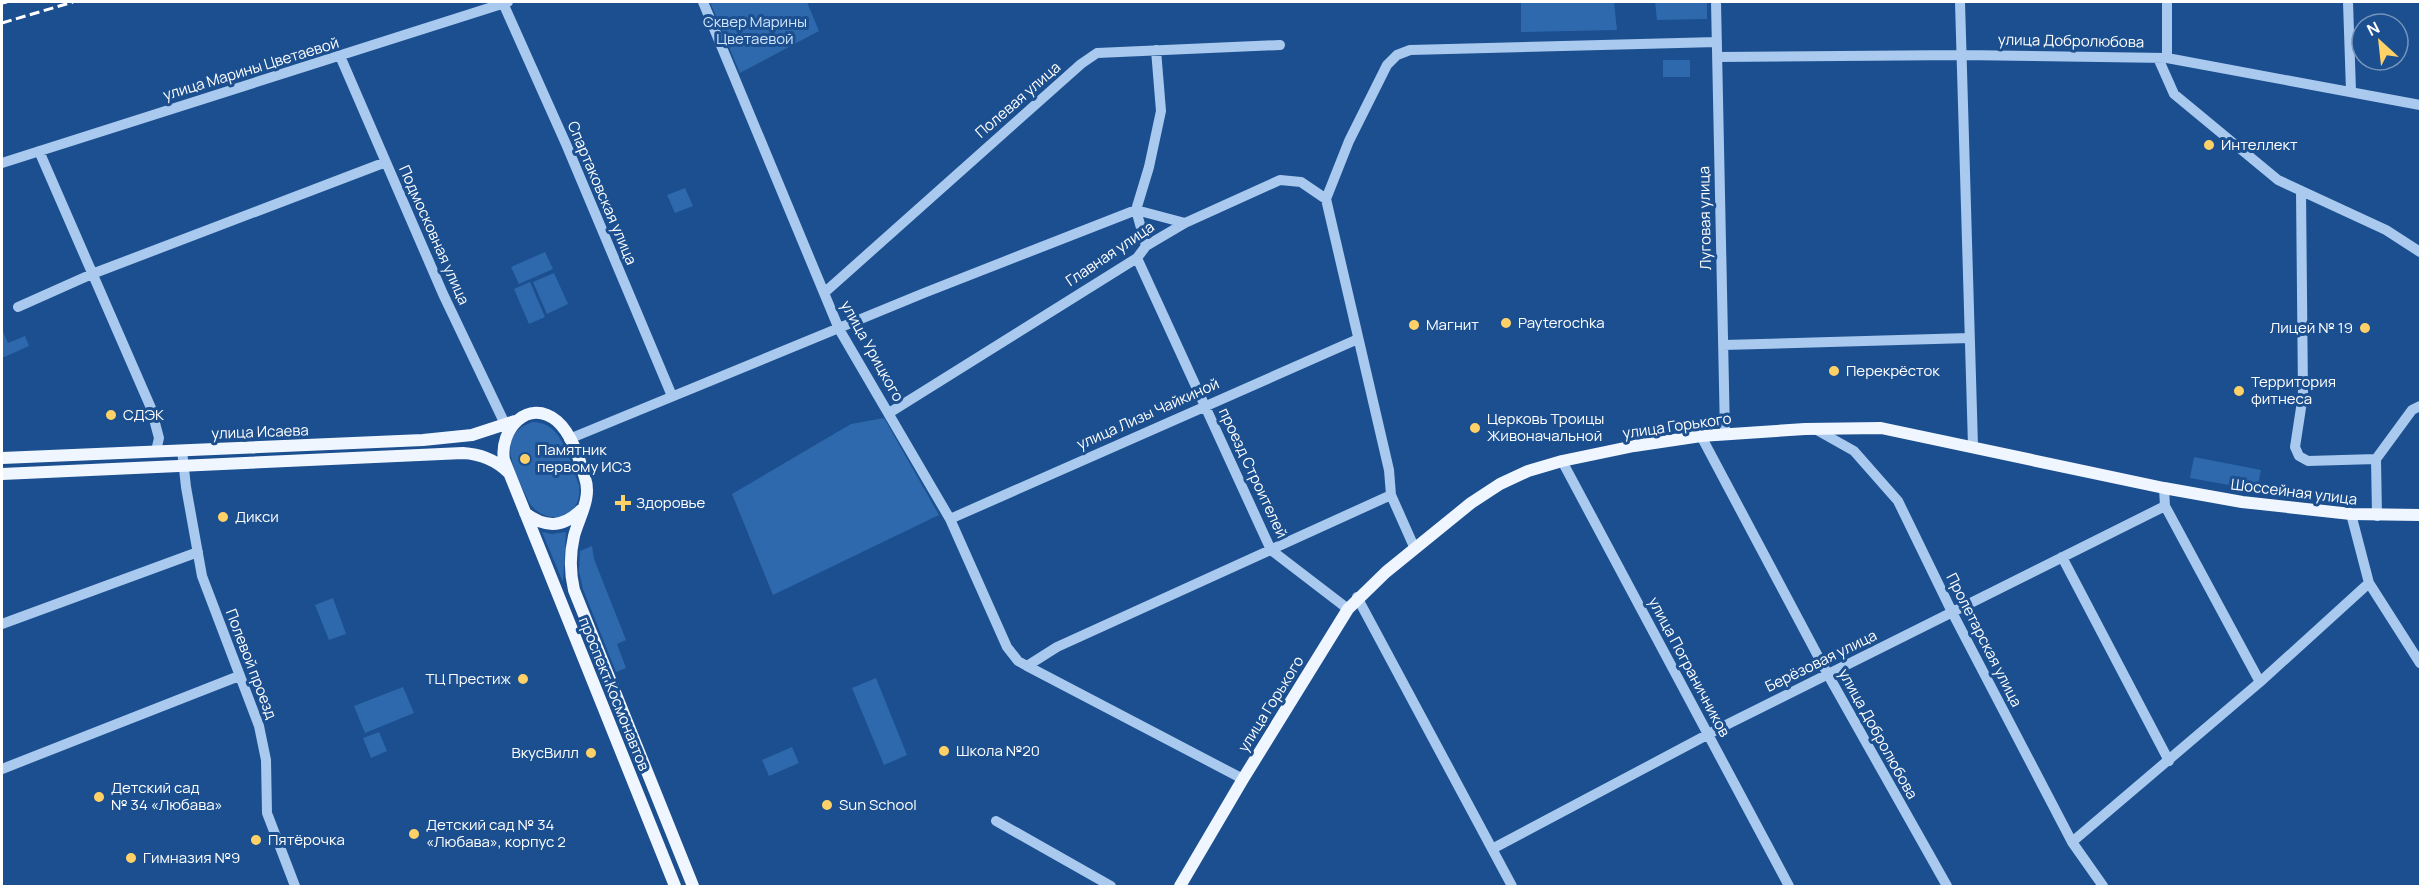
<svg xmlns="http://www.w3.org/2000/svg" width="2422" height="888" font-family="Manrope,sans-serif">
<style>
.green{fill:#2e69ad}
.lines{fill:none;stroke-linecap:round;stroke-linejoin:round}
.minor{stroke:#a9c9ee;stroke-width:10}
.major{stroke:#f0f6ff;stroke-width:12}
.rail{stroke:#fff;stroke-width:3;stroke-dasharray:10 4.5;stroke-linecap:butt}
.poi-dot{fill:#ffd166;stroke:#1b4f8f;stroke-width:2}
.labels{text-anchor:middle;stroke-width:6;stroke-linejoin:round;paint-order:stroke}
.park-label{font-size:15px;fill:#cfe3fa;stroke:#1b4f8f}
.street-label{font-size:15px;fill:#fff;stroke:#1b4f8f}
.poi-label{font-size:15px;fill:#fff;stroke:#1b4f8f;text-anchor:start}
</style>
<rect width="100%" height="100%" fill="#1b4f8f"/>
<!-- green -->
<path class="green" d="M710 2H807L819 31 740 73Z
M1521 2H1614L1617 30 1521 32Z
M1655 2H1707V19L1657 20Z
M1663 60H1690V77H1663Z
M685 188 693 206 675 213 667 195Z
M545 252 553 269 519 284 511 267Z
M554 273 568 304 547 314 533 282Z
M530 282 545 317 529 324 514 289Z
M2 329 8 343 25 336 29 346 2 358Z
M884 418 939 515 773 595 732 494 851 424Z
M533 422C563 422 570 462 579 485 583 518 549 528 530 504 518 477 491 435 533 422Z
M2194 457 2261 470 2257 490 2190 478Z
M542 532 552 534 566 532 563 582Z
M592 546 594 559 626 640 617 644 626 668 616 672 583 589 579 571 580 551Z
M333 598 346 634 329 640 315 605Z
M876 678 907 755 884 765 852 688Z
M403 687 414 713 365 733 354 706Z
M379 732 387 751 371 758 363 738Z
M792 747 799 763 769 776 762 760Z"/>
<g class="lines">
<!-- minor -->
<path class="minor" d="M703 2 839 329 950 519 1007 647 1018 661 1027 666 1243 779
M1716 2 1725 434
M1960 2 1973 446
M2348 2 2351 91
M503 3 566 144 672 396
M340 56 443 294 505 424
M1717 57 1962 55 2167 58 2420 105
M2158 58 2174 94 2278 180 2386 230 2420 252
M2167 58V2
M39 151 151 408 159 438 156 451
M2 163 508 2
M2301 191 2303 395 2295 447 2299 456 2308 461 2376 459
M1146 246 1136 210 1149 167 1161 111 1156 50
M1137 258 1271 550 1348 609
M824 293 1081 64 1097 53 1280 45
M18 307 92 274 386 162
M1723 345 1969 338
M889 413 1137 258 1146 246 1185 223 1280 180 1301 182 1326 199
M1815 429 1854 451 1898 501 1953 614 2072 842 2103 886
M1701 436 1827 673 1947 886
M569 439 924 293 1136 210 1185 223
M182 450 186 487 202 576 259 726 266 760 267 813 295 886
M1562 461 1789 886
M2164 488 2165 506 2260 682
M2351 514 2369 583 2420 663
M2377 516 2376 459 2412 410 2420 406
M950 519 1358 339
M1415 549 1391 495 1389 470 1326 199 1349 141 1387 65 1397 55 1410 50 1717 42
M2062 557 2169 761
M1357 597 1512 886
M2 624 198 552
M1027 666 1057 647 1391 495
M2 769 239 676
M996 821 1111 886
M2072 842 2260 682 2369 583
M1492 849 1722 727 2165 506"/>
<!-- major -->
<path class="major" d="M2 458 423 440 472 435 515 421
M2 474 463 453C481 454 496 460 509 473
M525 513C545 528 563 528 581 510
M675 886 504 460C499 430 528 397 557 421 572 434 580 460 585 478 592 498 579 517 574 536 570 553 570 573 574 590L693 886
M1180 886 1243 779 1348 609 1386 572 1471 503 1500 484 1528 471 1562 461 1634 446 1701 436 1805 429 1881 428 2164 488 2242 502 2351 514 2420 515"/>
<!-- rail -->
<path class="rail" d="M2 3 7 2
M2 23 73 2"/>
</g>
<!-- markers -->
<g class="poi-dot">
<circle cx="2209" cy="145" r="6"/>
<circle cx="1506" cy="323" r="6"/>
<circle cx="1414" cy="325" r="6"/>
<circle cx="2365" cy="328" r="6"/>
<circle cx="1834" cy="371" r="6"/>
<circle cx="2239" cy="391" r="6"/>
<circle cx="111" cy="415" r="6"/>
<circle cx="1475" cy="428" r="6"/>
<circle cx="525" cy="459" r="6"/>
<path d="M620 494h6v6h6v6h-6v6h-6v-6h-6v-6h6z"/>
<circle cx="223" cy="517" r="6"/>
<circle cx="523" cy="679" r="6"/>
<circle cx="944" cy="751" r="6"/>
<circle cx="591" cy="753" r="6"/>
<circle cx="99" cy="797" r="6"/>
<circle cx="827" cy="805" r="6"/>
<circle cx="414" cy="834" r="6"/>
<circle cx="256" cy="840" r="6"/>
<circle cx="131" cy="858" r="6"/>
</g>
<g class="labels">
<!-- park labels -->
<g class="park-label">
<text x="755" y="27">Сквер Марины<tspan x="755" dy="17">Цветаевой</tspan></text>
</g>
<!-- street labels -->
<g class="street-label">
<text transform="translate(2071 41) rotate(1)" y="5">улица Добролюбова</text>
<text transform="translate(251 69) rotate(-17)" y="5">улица Марины Цветаевой</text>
<text transform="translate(1018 100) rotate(-41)" y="5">Полевая улица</text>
<text transform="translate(602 193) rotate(67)" y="5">Спартаковская улица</text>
<text transform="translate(1705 218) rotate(-91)" y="5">Луговая улица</text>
<text transform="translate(434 235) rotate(66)" y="5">Подмосковная улица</text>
<text transform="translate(1110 254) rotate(-34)" y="5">Главная улица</text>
<text transform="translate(872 351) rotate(61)" y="5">улица Урицкого</text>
<text transform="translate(1148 414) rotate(-24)" y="5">улица Лизы Чайкиной</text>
<text transform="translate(1677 426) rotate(-8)" y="5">улица Горького</text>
<text transform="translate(260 432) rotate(-2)" y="5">улица Исаева</text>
<text transform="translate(1253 473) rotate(65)" y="5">проезд Строителей</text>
<text transform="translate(2294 492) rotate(7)" y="5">Шоссейная улица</text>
<text transform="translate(1984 640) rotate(63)" y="5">Пролетарская улица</text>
<text transform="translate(1821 661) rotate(-26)" y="5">Берёзовая улица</text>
<text transform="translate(251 664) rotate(69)" y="5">Полевой проезд</text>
<text transform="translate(1689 667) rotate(62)" y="5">улица Пограничников</text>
<text transform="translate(614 694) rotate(68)" y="5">проспект Космонавтов</text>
<text transform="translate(1271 704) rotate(-58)" y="5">улица Горького</text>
<text transform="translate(1878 734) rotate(61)" y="5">улица Добролюбова</text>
</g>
<!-- poi labels -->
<g class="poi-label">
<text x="2221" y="150">Интеллект</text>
<text x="1518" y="328">Payterochka</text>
<text x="1426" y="330">Магнит</text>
<text x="2353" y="333" text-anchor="end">Лицей № 19</text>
<text x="1846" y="376">Перекрёсток</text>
<text x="2251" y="387">Территория<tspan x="2251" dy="17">фитнеса</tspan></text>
<text x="123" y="420">СДЭК</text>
<text x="1487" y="424">Церковь Троицы<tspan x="1487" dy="17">Живоначальной</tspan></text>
<text x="537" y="455">Памятник<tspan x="537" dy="17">первому ИСЗ</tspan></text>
<text x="636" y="508">Здоровье</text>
<text x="235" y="522">Дикси</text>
<text x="511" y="684" text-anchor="end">ТЦ Престиж</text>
<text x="956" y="756">Школа №20</text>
<text x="579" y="758" text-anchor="end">ВкусВилл</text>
<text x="111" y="793">Детский сад<tspan x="111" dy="17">№ 34 «Любава»</tspan></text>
<text x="839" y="810">Sun School</text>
<text x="426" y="830">Детский сад № 34<tspan x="426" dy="17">«Любава», корпус 2</tspan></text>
<text x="268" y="845">Пятёрочка</text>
<text x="143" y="863">Гимназия №9</text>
</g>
</g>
<!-- border -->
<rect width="2422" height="888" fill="none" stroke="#ffffff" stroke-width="6"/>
<!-- north arrow -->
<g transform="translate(2380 42) rotate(333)"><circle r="28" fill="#1b4f8f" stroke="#7695bc" stroke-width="1.5"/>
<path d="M0-4.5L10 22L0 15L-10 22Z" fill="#ffd166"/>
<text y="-9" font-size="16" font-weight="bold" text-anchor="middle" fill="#ffffff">N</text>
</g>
</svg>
